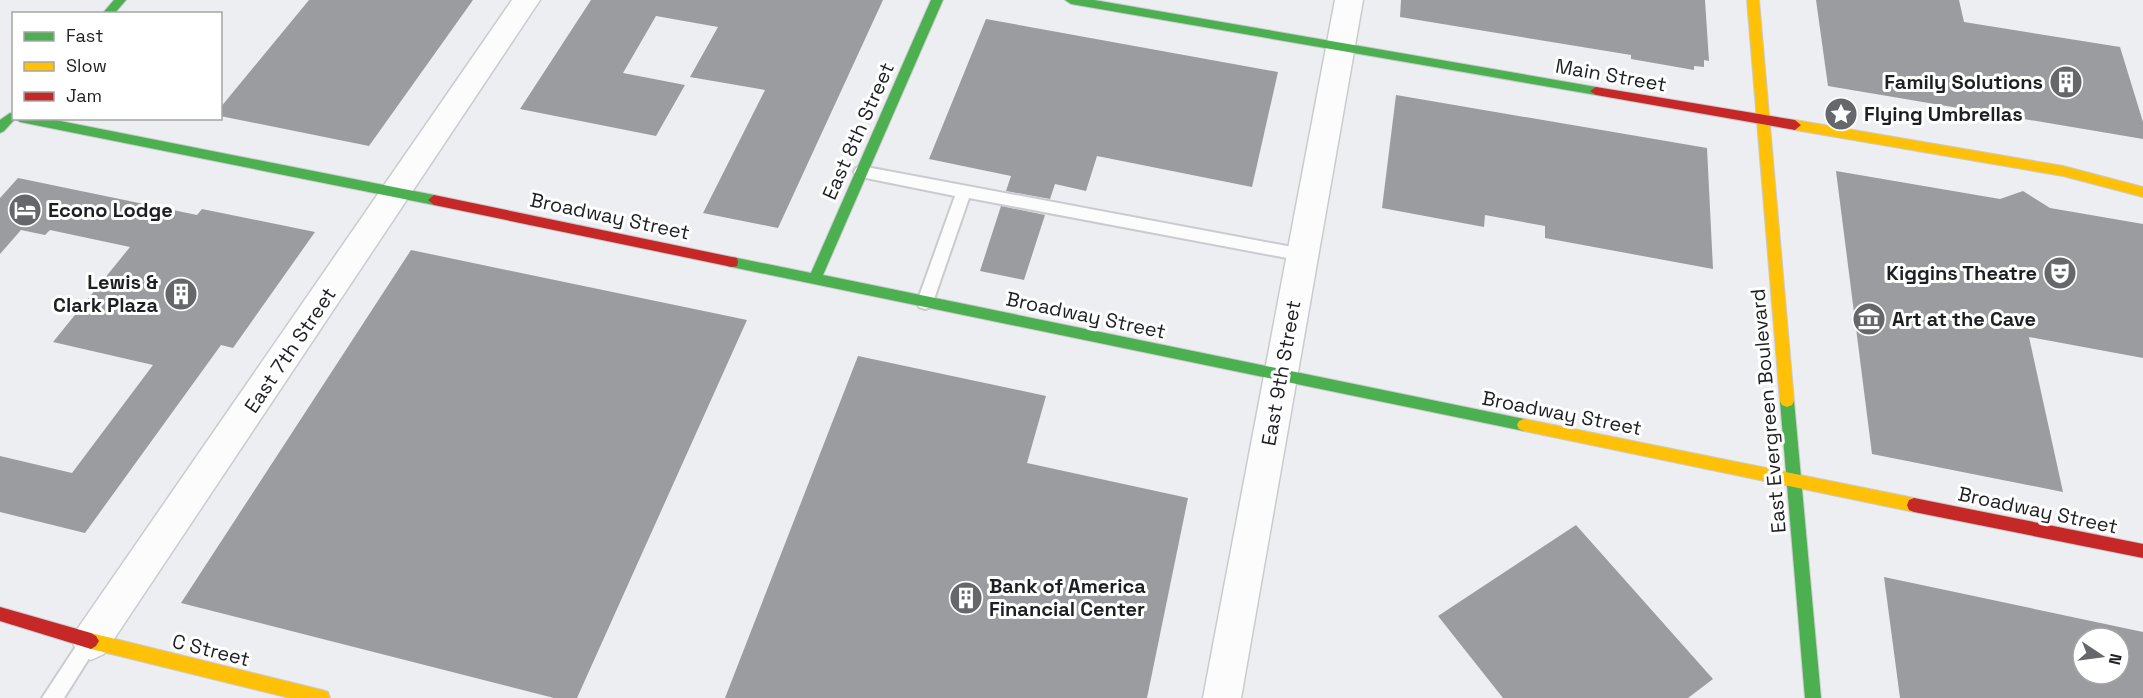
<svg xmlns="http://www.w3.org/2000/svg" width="2143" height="698" font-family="'Space Grotesk',sans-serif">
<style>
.building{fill:#9b9c9f;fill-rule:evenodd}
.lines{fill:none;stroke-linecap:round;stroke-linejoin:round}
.lane-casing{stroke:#cacbce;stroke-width:4}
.street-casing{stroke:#cacbce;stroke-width:3}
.fast-casing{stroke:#cacbce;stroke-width:2}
.slow-casing{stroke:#cacbce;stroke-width:2}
.jam-casing{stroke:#cacbce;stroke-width:2}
.lane{fill:#fcfcfd;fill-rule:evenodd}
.street{fill:#fcfcfd;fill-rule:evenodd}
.fast{fill:#4caf50;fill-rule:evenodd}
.slow{fill:#ffc107;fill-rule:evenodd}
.jam{fill:#c62828;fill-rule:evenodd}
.labels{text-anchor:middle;stroke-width:6;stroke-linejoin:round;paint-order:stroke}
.street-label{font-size:20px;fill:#1e1f22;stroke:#fff}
.poi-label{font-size:20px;font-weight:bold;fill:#1e1f22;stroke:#fff;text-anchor:start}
</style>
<rect width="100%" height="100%" fill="#eceef2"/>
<!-- building -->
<path class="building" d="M309 0H473L369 146 220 116V108Z
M591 0H883L778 228 703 213 765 90 690 77 718 27 656 16 623 73 685 85 656 136 520 109Z
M1401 0H1705L1709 61 1704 60V67L1694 66V70L1631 59V55L1400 17Z
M1816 0H1959L1964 22 2120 47 2143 122V139L1828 86Z
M986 19 1278 72 1252 187 1097 156 1086 191 1055 184 1050 199 1006 191 1011 176 929 159Z
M1396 95 1707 148 1713 269 1545 238V226L1485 215 1484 227 1382 208Z
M1836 171 2000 199 2023 191 2050 208 2143 224V358L2029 337 2063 492 1872 454Z
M18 178 197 215 202 209 315 232 233 348 221 345 85 533 0 512V456L72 473 153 365 53 342 130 247 50 230 45 235 21 230 0 254V198Z
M1001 206 1045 215 1024 280 980 271Z
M411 250 747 320 577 698H554L181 603Z
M858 356 1046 396 1027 463 1188 498 1147 698H725Z
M1576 525 1713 679 1688 698H1503L1438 616Z
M1884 577 2143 632V698H1900ZM2083 638H2119V674H2083Z"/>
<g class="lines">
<defs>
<path id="lane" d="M861 166 1303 249 1309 250 1311 255 1309 260 1303 261 969 198 933 302 931 307 925 309 919 307 917 302 955 196 856 176 854 172 856 168Z
M91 632 98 634 100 641 64 698H42L84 634Z"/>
<path id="street" d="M512 0H540L104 654 91 660 78 654 72 641 78 628Z
M1335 0H1363L1241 698H1203Z"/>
<path id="fast" d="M114 0H126L114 14H102Z
M931 0H943L823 275 1524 419 1529 421 1531 425 1529 429 1524 431 727 266 726 262 727 258 732 257 811 273Z
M1065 0H1094L1596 87 1602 91 1596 95 1071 4Z
M10 113 14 114V118H45L434 195 440 200 434 205 20 122 15 119 4 131 0 133V120Z
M1787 395 1792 397 1794 401 1821 698H1805L1780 401 1782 397Z"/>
<path id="slow" d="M1747 0H1759L1794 401 1792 405 1787 407 1782 405 1780 401Z
M1795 120 2063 166 2143 187V197L2063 176 1795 130 1789 125Z
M1524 419 1914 498 1919 500 1921 505 1919 510 1914 512 1524 431 1519 429 1517 425 1519 421Z
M91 633 322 690 328 692 330 698H290L91 649 86 646 83 641 86 636Z"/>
<path id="jam" d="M1596 87 1795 120 1801 125 1795 130 1596 95 1590 91Z
M434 195 732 257 737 258 738 262 737 266 732 267 434 205 428 200Z
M1914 498 2143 544V558L1914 512 1909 510 1907 505 1909 500Z
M0 607 91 633 96 636 99 641 96 646 91 649 0 621Z"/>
</defs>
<!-- lane casing -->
<use href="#lane" class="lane-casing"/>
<!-- street casing -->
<use href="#street" class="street-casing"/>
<!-- fast casing -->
<use href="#fast" class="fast-casing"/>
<!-- slow casing -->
<use href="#slow" class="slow-casing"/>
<!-- jam casing -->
<use href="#jam" class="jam-casing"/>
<!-- lane -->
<use href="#lane" class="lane"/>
<!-- street -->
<use href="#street" class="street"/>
<!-- fast -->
<use href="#fast" class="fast"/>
<!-- slow -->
<use href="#slow" class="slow"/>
<!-- jam -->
<use href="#jam" class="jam"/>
</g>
<!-- icons -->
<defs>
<symbol id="building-disc" viewBox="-11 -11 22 22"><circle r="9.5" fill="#66676b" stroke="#fff"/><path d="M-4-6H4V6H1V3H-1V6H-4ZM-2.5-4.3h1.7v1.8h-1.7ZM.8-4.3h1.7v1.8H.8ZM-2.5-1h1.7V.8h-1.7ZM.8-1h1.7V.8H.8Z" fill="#fff"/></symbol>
<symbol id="sight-disc" viewBox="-11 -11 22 22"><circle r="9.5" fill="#66676b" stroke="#fff"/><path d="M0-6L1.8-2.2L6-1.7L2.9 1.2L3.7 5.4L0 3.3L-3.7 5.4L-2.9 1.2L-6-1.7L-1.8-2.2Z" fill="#fff"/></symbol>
<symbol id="hotel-disc" viewBox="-11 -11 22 22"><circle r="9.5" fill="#66676b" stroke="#fff"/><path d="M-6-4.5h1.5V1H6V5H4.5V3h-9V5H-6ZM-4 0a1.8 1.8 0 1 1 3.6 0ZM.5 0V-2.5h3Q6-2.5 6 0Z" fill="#fff"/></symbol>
<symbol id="theatre-disc" viewBox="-11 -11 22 22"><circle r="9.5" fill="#66676b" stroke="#fff"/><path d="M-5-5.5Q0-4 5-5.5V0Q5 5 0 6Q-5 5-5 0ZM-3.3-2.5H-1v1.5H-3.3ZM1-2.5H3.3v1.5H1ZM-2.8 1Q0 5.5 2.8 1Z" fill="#fff"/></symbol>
<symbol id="museum-disc" viewBox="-11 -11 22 22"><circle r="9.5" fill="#66676b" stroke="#fff"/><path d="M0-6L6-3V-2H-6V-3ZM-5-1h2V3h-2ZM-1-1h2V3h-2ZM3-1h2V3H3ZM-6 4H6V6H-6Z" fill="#fff"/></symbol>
</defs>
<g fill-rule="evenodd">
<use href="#building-disc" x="2047" y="63" width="38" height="38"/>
<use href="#sight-disc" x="1822" y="95" width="38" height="38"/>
<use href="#hotel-disc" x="6" y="191" width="38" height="38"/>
<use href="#theatre-disc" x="2041" y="254" width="38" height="38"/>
<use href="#building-disc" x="162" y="275" width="38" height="38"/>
<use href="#museum-disc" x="1850" y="300" width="38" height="38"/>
<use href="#building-disc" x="947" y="579" width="38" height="38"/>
</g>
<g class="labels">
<!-- street labels -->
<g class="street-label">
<text transform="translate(1611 75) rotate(10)" y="7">Main Street</text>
<text transform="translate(858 131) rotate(-66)" y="7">East 8th Street</text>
<text transform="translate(610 216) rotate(12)" y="7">Broadway Street</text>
<text transform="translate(1086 315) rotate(12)" y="7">Broadway Street</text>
<text transform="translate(290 350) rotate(-56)" y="7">East 7th Street</text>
<text transform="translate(1281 373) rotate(-80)" y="7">East 9th Street</text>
<text transform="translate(1768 411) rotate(-95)" y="7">East Evergreen Boulevard</text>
<text transform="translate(1562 413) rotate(11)" y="7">Broadway Street</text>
<text transform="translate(2038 510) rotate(12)" y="7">Broadway Street</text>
<text transform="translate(211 650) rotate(14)" y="7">C Street</text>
</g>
<!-- poi labels -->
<g class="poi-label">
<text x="2043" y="89" text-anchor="end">Family Solutions</text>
<text x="1864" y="121">Flying Umbrellas</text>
<text x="48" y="217">Econo Lodge</text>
<text x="2037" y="280" text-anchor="end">Kiggins Theatre</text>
<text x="158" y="289" text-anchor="end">Lewis &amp;<tspan x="158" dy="23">Clark Plaza</tspan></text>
<text x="1892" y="326">Art at the Cave</text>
<text x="989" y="593">Bank of America<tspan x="989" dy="23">Financial Center</tspan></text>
</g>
</g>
<!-- legend -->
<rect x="12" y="12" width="210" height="108" fill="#ffffff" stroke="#a5a5a7" stroke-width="1.5"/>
<rect x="24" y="32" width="30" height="9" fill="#4caf50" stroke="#a5a5a7" stroke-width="1.5"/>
<text x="66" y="42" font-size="18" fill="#1e1f22">Fast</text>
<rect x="24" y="62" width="30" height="9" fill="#ffc107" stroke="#a5a5a7" stroke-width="1.5"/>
<text x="66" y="72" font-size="18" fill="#1e1f22">Slow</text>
<rect x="24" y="92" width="30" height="9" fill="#c62828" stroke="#a5a5a7" stroke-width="1.5"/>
<text x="66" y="102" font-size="18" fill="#1e1f22">Jam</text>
<!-- north arrow -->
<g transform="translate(2101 656) rotate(103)"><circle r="28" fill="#ffffff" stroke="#a5a5a7" stroke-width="1.5"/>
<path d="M0-4.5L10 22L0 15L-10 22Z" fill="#66676b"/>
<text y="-9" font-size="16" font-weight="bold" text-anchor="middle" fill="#1e1f22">N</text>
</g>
</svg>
